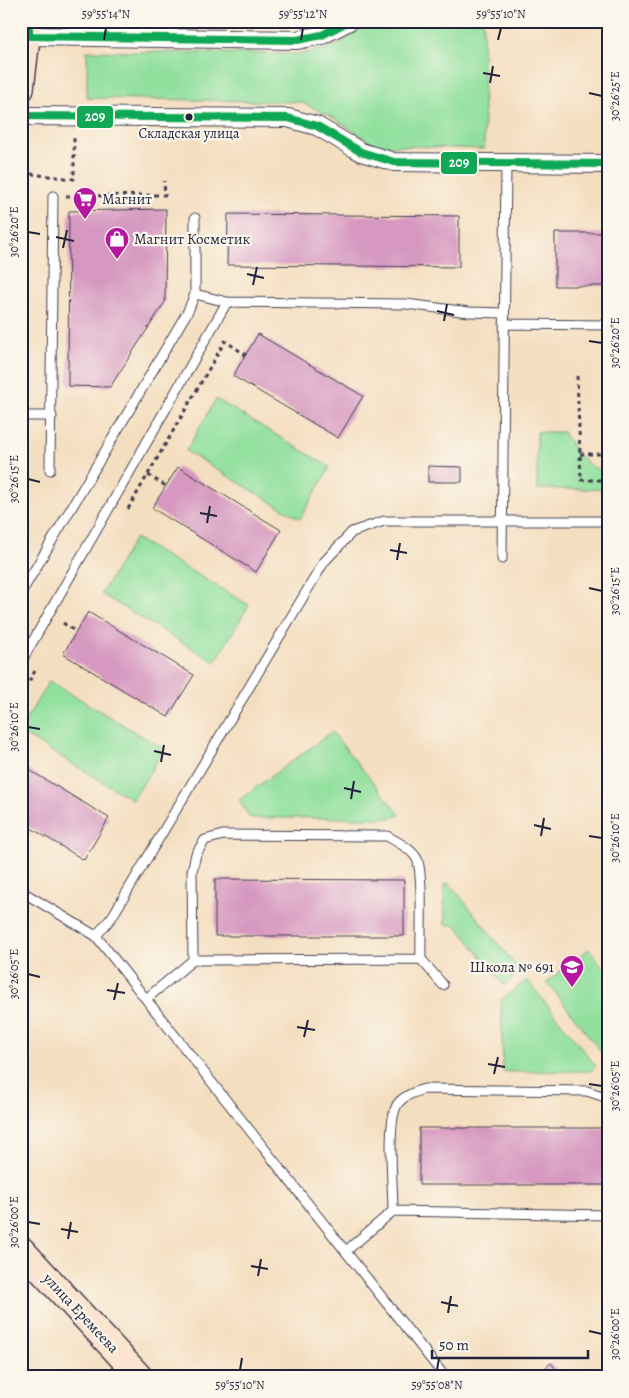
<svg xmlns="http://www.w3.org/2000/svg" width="629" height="1398" font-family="Alegreya,serif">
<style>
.green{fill:#92e09e;stroke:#5a816c}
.building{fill:#d698c0}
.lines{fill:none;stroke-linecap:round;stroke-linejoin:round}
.lane-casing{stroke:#423e4f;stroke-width:11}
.street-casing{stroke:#423e4f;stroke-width:20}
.secondary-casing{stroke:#423e4f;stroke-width:28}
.path{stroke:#423e4f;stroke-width:3;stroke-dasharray:4 4;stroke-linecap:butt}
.lane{stroke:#fff;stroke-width:9}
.street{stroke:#fff;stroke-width:18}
.secondary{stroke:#fce5d0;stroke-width:25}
.bus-1-casing{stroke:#fbf7ec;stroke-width:11}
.bus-1{stroke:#10a855;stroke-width:8}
.ticks{fill:none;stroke:#22223b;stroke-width:2}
.bus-dot{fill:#22223b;stroke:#fbf7ec;stroke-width:2}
.labels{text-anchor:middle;stroke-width:4.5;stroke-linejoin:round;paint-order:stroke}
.bus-label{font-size:14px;fill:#22223b;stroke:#fbf7ec}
.poi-label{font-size:15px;fill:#22223b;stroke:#fbf7ec;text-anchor:start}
.street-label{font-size:15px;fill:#22223b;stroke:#fbf7ec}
.line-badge{stroke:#fbf7ec;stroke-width:2}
.badge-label{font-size:14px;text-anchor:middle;font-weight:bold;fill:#fff}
.neatline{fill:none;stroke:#22223b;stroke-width:2}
.ticks-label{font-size:12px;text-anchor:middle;fill:#22223b}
</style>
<rect width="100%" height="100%" fill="#fbf7ec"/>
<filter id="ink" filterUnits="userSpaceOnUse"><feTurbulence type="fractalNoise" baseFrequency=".02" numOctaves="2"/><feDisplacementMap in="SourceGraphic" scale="10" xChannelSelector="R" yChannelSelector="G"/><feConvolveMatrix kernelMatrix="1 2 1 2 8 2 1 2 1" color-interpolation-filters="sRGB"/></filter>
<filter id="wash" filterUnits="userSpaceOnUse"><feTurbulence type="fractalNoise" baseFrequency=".0096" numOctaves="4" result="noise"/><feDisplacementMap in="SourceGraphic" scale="20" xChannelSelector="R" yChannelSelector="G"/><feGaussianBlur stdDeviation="1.12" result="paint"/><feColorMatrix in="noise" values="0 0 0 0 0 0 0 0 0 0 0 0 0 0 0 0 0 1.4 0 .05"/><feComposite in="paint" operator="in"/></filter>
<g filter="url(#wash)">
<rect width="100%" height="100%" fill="#f4dec0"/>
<!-- green -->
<path class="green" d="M371 21H483L484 149 375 145 332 117 301 102 87 98V51L301 54 336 46Z
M216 399 330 467 300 519 186 451Z
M537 432H563C573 448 587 471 608 471V489H537Z
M135 538 249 605 215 662 101 594Z
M49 681 164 749 133 800 21 733V728Z
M332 732 400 815 391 818H250L239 800Z
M444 884H450L521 972 504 985 456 925H445Z
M589 949 608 974V1054L605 1057 547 982Z
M527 980 596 1066 591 1071 503 1072 501 1000Z"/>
<g id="blocks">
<!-- building -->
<path class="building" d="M166 209 165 302 110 387 68 386 69 211Z
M228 214 459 216V267L227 265Z
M555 233H608V286H555Z
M258 334 363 396 338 438 233 376Z
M428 466 462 467V482H428Z
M178 467 281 530 256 572 152 508Z
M88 612 194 675 168 717 63 654Z
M21 765 109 818 84 860 21 822Z
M215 879 404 880V936H215Z
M419 1128H607V1185H419Z
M551 1363 561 1375 534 1377Z"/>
</g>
</g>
<g filter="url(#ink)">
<use href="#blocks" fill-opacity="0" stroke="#423e4f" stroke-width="1"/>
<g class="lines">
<defs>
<path id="lane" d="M195 294 227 302
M504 324 608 325
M21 416H52
M50 470 53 196
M502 559 506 163
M21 593 188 311 195 294V218
M21 662 227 302 406 304 469 312 504 313
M21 891 96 936 445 1377
M96 936 112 917 324 562 352 532 384 521H608
M193 960 421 959
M146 999 193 960 192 871 196 854 205 840 223 835 387 836C396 841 412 849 417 859 424 875 420 939 421 959L443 985
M393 1211C393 1187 387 1127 396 1107 400 1097 414 1092 424 1089L587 1091 608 1098
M346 1251 393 1211 608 1215"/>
<path id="street" d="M29 36 297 40 322 35 349 21
M21 116 288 118 317 126 361 152 394 162 608 164"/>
<path id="secondary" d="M21 89 29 21
M21 1249 140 1377"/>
</defs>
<!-- lane casing -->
<use href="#lane" class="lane-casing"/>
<!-- street casing -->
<use href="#street" class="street-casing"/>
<!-- secondary casing -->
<use href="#secondary" class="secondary-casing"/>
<!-- path -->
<path class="path" d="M31 174 74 179V135
M66 196 165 195 164 181
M577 376 581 480H608
M580 454H608
M148 475 166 486
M128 509 225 341 246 355
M63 623 76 632
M21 695 35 671"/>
<!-- lane -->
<use href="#lane" class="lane"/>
<!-- street -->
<use href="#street" class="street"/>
<!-- secondary -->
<use href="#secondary" class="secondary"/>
<defs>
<path id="bus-1" d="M29 21V36L297 40 322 35 349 21
M21 116 288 118 317 126 361 152 394 162 608 164"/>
</defs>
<!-- bus-1 casing -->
<use href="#bus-1" class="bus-1-casing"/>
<!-- bus-1 -->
<use href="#bus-1" class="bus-1"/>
</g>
</g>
<!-- ticks -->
<path class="ticks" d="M104 40 106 28M301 40 303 28M498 40 501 28M483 73 500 76M490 83 493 66M589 93 602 96M28 232 40 234M56 237 74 241M63 248 67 230M247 274 264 278M253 285 257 267M437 311 454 315M444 321 447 304M589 341 602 343M28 479 40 482M200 513 217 516M207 523 210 506M390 550 407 553M397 560 400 543M589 588 602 591M28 727 40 729M154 751 171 755M161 762 164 745M344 788 361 792M351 799 354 781M534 825 551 829M541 836 544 818M589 836 602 838M28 974 40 977M107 990 125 993M114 1000 118 983M297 1027 315 1030M304 1037 308 1020M488 1064 505 1067M494 1074 498 1057M589 1084 602 1086M28 1222 40 1224M61 1229 78 1232M68 1239 71 1222M251 1266 268 1269M258 1276 261 1259M441 1302 458 1306M448 1313 451 1296M589 1331 602 1334M240 1370 242 1358M437 1370 439 1358"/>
<!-- icons -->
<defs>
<symbol id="supermarket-pin" viewBox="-11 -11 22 30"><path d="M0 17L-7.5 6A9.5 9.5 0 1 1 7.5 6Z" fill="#b5179e" stroke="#fbf7ec"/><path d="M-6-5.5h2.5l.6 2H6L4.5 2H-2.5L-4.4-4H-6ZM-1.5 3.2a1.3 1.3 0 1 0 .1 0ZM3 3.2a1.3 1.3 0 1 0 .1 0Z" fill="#fff"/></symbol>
<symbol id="shop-pin" viewBox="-11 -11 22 30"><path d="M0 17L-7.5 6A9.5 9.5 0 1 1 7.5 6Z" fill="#b5179e" stroke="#fbf7ec"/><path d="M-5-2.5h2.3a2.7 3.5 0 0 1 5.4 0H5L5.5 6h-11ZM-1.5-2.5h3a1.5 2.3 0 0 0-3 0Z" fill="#fff"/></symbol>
<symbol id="school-pin" viewBox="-11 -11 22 30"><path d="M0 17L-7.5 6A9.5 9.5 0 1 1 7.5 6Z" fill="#b5179e" stroke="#fbf7ec"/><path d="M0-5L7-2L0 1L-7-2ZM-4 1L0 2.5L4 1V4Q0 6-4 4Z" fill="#fff"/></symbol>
</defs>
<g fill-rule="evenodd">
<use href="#supermarket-pin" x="71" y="185" width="28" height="38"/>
<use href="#shop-pin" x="103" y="225" width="28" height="38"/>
<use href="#school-pin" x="558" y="953" width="28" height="38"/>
</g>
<!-- markers -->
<circle class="bus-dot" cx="189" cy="117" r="4.5"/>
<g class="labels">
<!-- bus labels -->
<g class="bus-label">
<text x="189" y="138">Складская улица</text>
</g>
<!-- poi labels -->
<g class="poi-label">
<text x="102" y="204">Магнит</text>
<text x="134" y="244">Магнит Косметик</text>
<text x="554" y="972" text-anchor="end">Школа № 691</text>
</g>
<!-- street labels -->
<g class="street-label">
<text transform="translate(81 1313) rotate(47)" y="5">улица Еремеева</text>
</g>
</g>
<g class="line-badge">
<rect x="76" y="105" width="38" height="24" rx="5" fill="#10a855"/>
<rect x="440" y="151" width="38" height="24" rx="5" fill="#10a855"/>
</g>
<g class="badge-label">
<text x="95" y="121">209</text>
<text x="459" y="167">209</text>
</g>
<!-- margin -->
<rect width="629" height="1398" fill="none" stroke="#fbf7ec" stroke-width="55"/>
<!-- scale -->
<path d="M432 1350v8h156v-8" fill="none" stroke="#22223b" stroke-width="2.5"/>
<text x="439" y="1350" font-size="15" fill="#22223b" stroke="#fbf7ec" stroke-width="4" paint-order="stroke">50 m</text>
<rect x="28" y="28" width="574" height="1342" class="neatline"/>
<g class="ticks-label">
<text x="106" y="18">59°55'14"N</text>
<text x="303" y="18">59°55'12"N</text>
<text x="501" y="18">59°55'10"N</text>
<text transform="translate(615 96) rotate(-90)" y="4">30°26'25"E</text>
<text transform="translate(14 232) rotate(-90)" y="4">30°26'20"E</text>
<text transform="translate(615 343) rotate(-90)" y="4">30°26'20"E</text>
<text transform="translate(14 479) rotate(-90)" y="4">30°26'15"E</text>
<text transform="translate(615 591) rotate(-90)" y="4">30°26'15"E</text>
<text transform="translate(14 727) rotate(-90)" y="4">30°26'10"E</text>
<text transform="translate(615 838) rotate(-90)" y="4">30°26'10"E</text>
<text transform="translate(14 974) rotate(-90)" y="4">30°26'05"E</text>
<text transform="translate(615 1086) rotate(-90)" y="4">30°26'05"E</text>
<text transform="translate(14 1222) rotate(-90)" y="4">30°26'00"E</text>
<text transform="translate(615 1334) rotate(-90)" y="4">30°26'00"E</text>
<text x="240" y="1389">59°55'10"N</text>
<text x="437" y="1389">59°55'08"N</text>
</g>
</svg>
